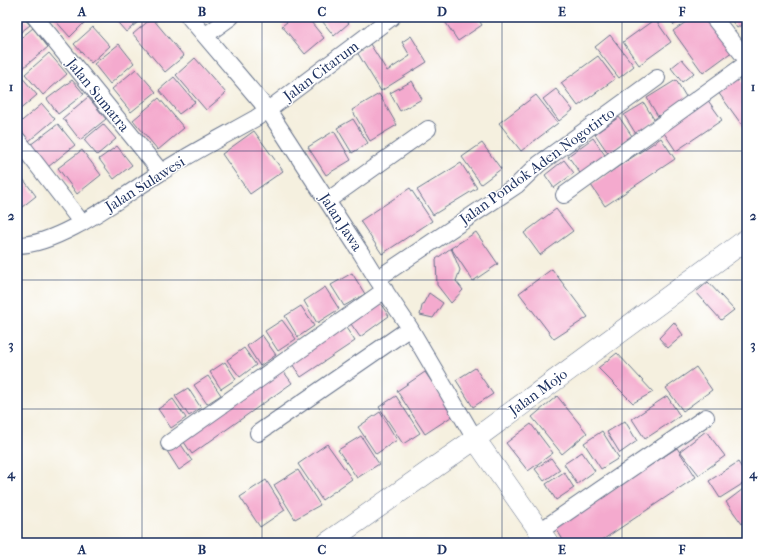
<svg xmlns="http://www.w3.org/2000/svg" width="764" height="560" font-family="'IM FELL French Canon',serif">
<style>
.building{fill:#f4aace}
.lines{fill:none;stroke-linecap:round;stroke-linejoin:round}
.minor-casing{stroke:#67738b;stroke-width:18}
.tertiary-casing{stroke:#67738b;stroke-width:22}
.minor{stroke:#fff;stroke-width:16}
.tertiary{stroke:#fff;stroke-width:21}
.grid{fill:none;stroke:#1b2f5e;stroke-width:1;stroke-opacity:0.55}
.labels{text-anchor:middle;stroke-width:3;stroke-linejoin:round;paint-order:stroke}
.street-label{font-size:15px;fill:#1b2f5e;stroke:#fff}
.neatline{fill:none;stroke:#1b2f5e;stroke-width:1.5}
.grid-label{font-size:13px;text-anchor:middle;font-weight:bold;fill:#1b2f5e}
</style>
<rect width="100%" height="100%" fill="#fff"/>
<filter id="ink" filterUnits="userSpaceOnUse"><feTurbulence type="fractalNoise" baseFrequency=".025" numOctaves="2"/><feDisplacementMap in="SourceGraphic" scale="8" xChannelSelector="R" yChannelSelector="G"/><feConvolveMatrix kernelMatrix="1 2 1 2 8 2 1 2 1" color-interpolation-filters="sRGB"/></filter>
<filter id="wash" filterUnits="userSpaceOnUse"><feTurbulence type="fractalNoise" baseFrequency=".012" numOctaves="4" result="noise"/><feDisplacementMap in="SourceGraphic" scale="16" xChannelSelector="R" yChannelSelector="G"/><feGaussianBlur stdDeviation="0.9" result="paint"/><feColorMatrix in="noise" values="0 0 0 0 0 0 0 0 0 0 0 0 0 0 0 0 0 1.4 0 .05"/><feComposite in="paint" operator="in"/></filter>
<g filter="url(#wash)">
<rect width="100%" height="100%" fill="#f5f0df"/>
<g id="blocks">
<!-- building -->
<path class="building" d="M17 17H23L30 25 17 35Z
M54 17H88L89 18 70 37 53 18Z
M113 17H144L126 32Z
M293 17H307L324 38 305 54 282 26Z
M319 17H344L349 23 334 36Z
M442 17H477L482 25 458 41Z
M669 17H685L674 25Z
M693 17H709L733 51 703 73 673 31Z
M729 17H747V21L737 28Z
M152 18 184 56 165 72 133 34Z
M655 19 671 42 639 65 623 42Z
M93 27 110 46 91 63 74 44Z
M33 28 48 47 23 68 17 61V41Z
M610 35 634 66 619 78 595 47Z
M411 36 427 62 381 91 357 52 370 44 387 71 410 56 402 42Z
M119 44 134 63 110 84 94 64Z
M49 53 67 74 43 95 25 74Z
M598 56 615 79 578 106 561 83Z
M195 58 226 93 206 110 176 75Z
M682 59 694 73 682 82 671 68Z
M136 69 156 92 131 112 112 89Z
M20 75 37 95 17 112V78Z
M174 77 195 102 179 114 159 90Z
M739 77 747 88V132L718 92Z
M72 80 84 94 58 114 47 99Z
M676 80 688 100 659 118 647 98Z
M412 81 422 99 400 111 390 93Z
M556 89 573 110 559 121 543 99Z
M379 94 397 125 370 141 352 110Z
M536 95 558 123 521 151 499 123Z
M88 97 106 119 80 140 63 118Z
M159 98 184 128 158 150 133 120Z
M707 99 722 120 676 151 662 130Z
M644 103 655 121 636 134 624 115Z
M42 104 55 119 29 141 17 125Z
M619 117 632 136 608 153 595 134Z
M353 119 368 143 352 153 337 128Z
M58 124 75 145 48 167 30 145Z
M103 124 116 139 97 155 84 140Z
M254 131 283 171 250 194 222 154Z
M334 131 351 160 326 175 308 147Z
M593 138 607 158 582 176 568 156Z
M661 138 675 159 605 206 591 185Z
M482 143 501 169 481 184 462 157Z
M117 146 132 165 114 179 99 159Z
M82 150 101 175 77 194 58 168Z
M564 160 574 173 554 188 545 175Z
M461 163 477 188 433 215 417 190Z
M17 171 36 196 17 211Z
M410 188 432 221 382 254 360 221Z
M556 209 573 231 540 255 524 233Z
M476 232 498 264 473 281 451 248Z
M451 248 460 270 456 281 463 290 451 303 437 285 436 259Z
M552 269 588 317 554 339 519 293Z
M352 273 365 294 344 306 331 285Z
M708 282 734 310 721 320 696 292Z
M325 287 339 309 317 323 304 301Z
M429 293 443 303 433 318 420 315 422 306Z
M378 300 389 316 360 337 349 321Z
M301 306 314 326 298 337 285 316Z
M282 320 296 339 278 351 265 331Z
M674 322 683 335 668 348 659 338Z
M344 325 355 341 301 377 290 361Z
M262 335 276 355 260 366 247 346Z
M244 348 256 365 240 377 227 360Z
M617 353 653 392 633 403 598 368Z
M225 362 236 379 221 389 210 372Z
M696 367 712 390 683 411 666 388Z
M281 368 292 383 192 454 182 439Z
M475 368 493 394 473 407 456 380Z
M425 372 454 415 425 434 397 391Z
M208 376 221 395 207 404 194 385Z
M188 388 201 408 189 416 175 396Z
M396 396 420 433 403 444 379 407Z
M557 396 587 433 562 454 532 417Z
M667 396 680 416 645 439 632 419Z
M173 399 186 418 171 428 158 409Z
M380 412 397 440 376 454 358 427Z
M625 421 637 441 620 453 607 432Z
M531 424 553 453 528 471 506 443Z
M602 431 619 458 601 469 584 443Z
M706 431 725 456 699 475 680 451Z
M361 436 379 464 357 478 338 450Z
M180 443 192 461 179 470 167 451Z
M327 444 352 479 322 500 298 464Z
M677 448 696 477 598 543H565L555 527Z
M582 452 595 471 577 484 564 464Z
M551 458 560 470 544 481 535 469Z
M738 462 747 476V481L720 498 709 481Z
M298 470 320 505 295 519 274 485Z
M564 472 574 488 556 500 546 484Z
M266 480 285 510 260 527 240 497Z
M747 486V520L742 524 726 502Z"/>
</g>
</g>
<g filter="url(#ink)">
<use href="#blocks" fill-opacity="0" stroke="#67738b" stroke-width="1"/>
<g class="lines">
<defs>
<path id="minor" d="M35 17 161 172
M189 17 268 110 361 253 377 279 410 328 475 439
M713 17 747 60
M206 35 231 17
M17 139 82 223
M564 195 747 63
M327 201 428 129
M17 245C59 246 124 195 160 173 191 153 224 136 256 118L268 110 392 17
M377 279 517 185 539 164 657 78
M258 433 410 328
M169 443 385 290
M540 531 706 417"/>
<path id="tertiary" d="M475 439 548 543
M327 543 475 439 747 239"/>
</defs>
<!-- minor casing -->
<use href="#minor" class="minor-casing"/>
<!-- tertiary casing -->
<use href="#tertiary" class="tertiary-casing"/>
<!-- minor -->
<use href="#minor" class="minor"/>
<!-- tertiary -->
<use href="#tertiary" class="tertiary"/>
</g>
</g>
<!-- grid -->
<path class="grid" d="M142 17V543M262 17V543M382 17V543M502 17V543M622 17V543M17 151H747M17 280H747M17 409H747"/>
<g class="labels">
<!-- street labels -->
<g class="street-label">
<text transform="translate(321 71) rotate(-37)" y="5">Jalan Citarum</text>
<text transform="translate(98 95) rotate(51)" y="5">Jalan Sumatra</text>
<text transform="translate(537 166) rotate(-36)" y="5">Jalan Pondok Aden Nogotirto</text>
<text transform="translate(145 184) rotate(-32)" y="5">Jalan Sulawesi</text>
<text transform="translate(341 222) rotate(57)" y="5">Jalan Jawa</text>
<text transform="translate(538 392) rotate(-36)" y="5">Jalan Mojo</text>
</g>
</g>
<!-- margin -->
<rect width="764" height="560" fill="none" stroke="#fff" stroke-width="44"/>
<rect x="22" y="22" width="720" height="516" class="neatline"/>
<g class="grid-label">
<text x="82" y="16">A</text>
<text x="202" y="16">B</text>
<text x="322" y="16">C</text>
<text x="442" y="16">D</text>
<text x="562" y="16">E</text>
<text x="682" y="16">F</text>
<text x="11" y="91">1</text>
<text x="753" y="91">1</text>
<text x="11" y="220">2</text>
<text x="753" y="220">2</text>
<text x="11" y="349">3</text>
<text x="753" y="349">3</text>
<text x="11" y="478">4</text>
<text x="753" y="478">4</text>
<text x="82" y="554">A</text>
<text x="202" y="554">B</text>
<text x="322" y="554">C</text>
<text x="442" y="554">D</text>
<text x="562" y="554">E</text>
<text x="682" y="554">F</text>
</g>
</svg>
